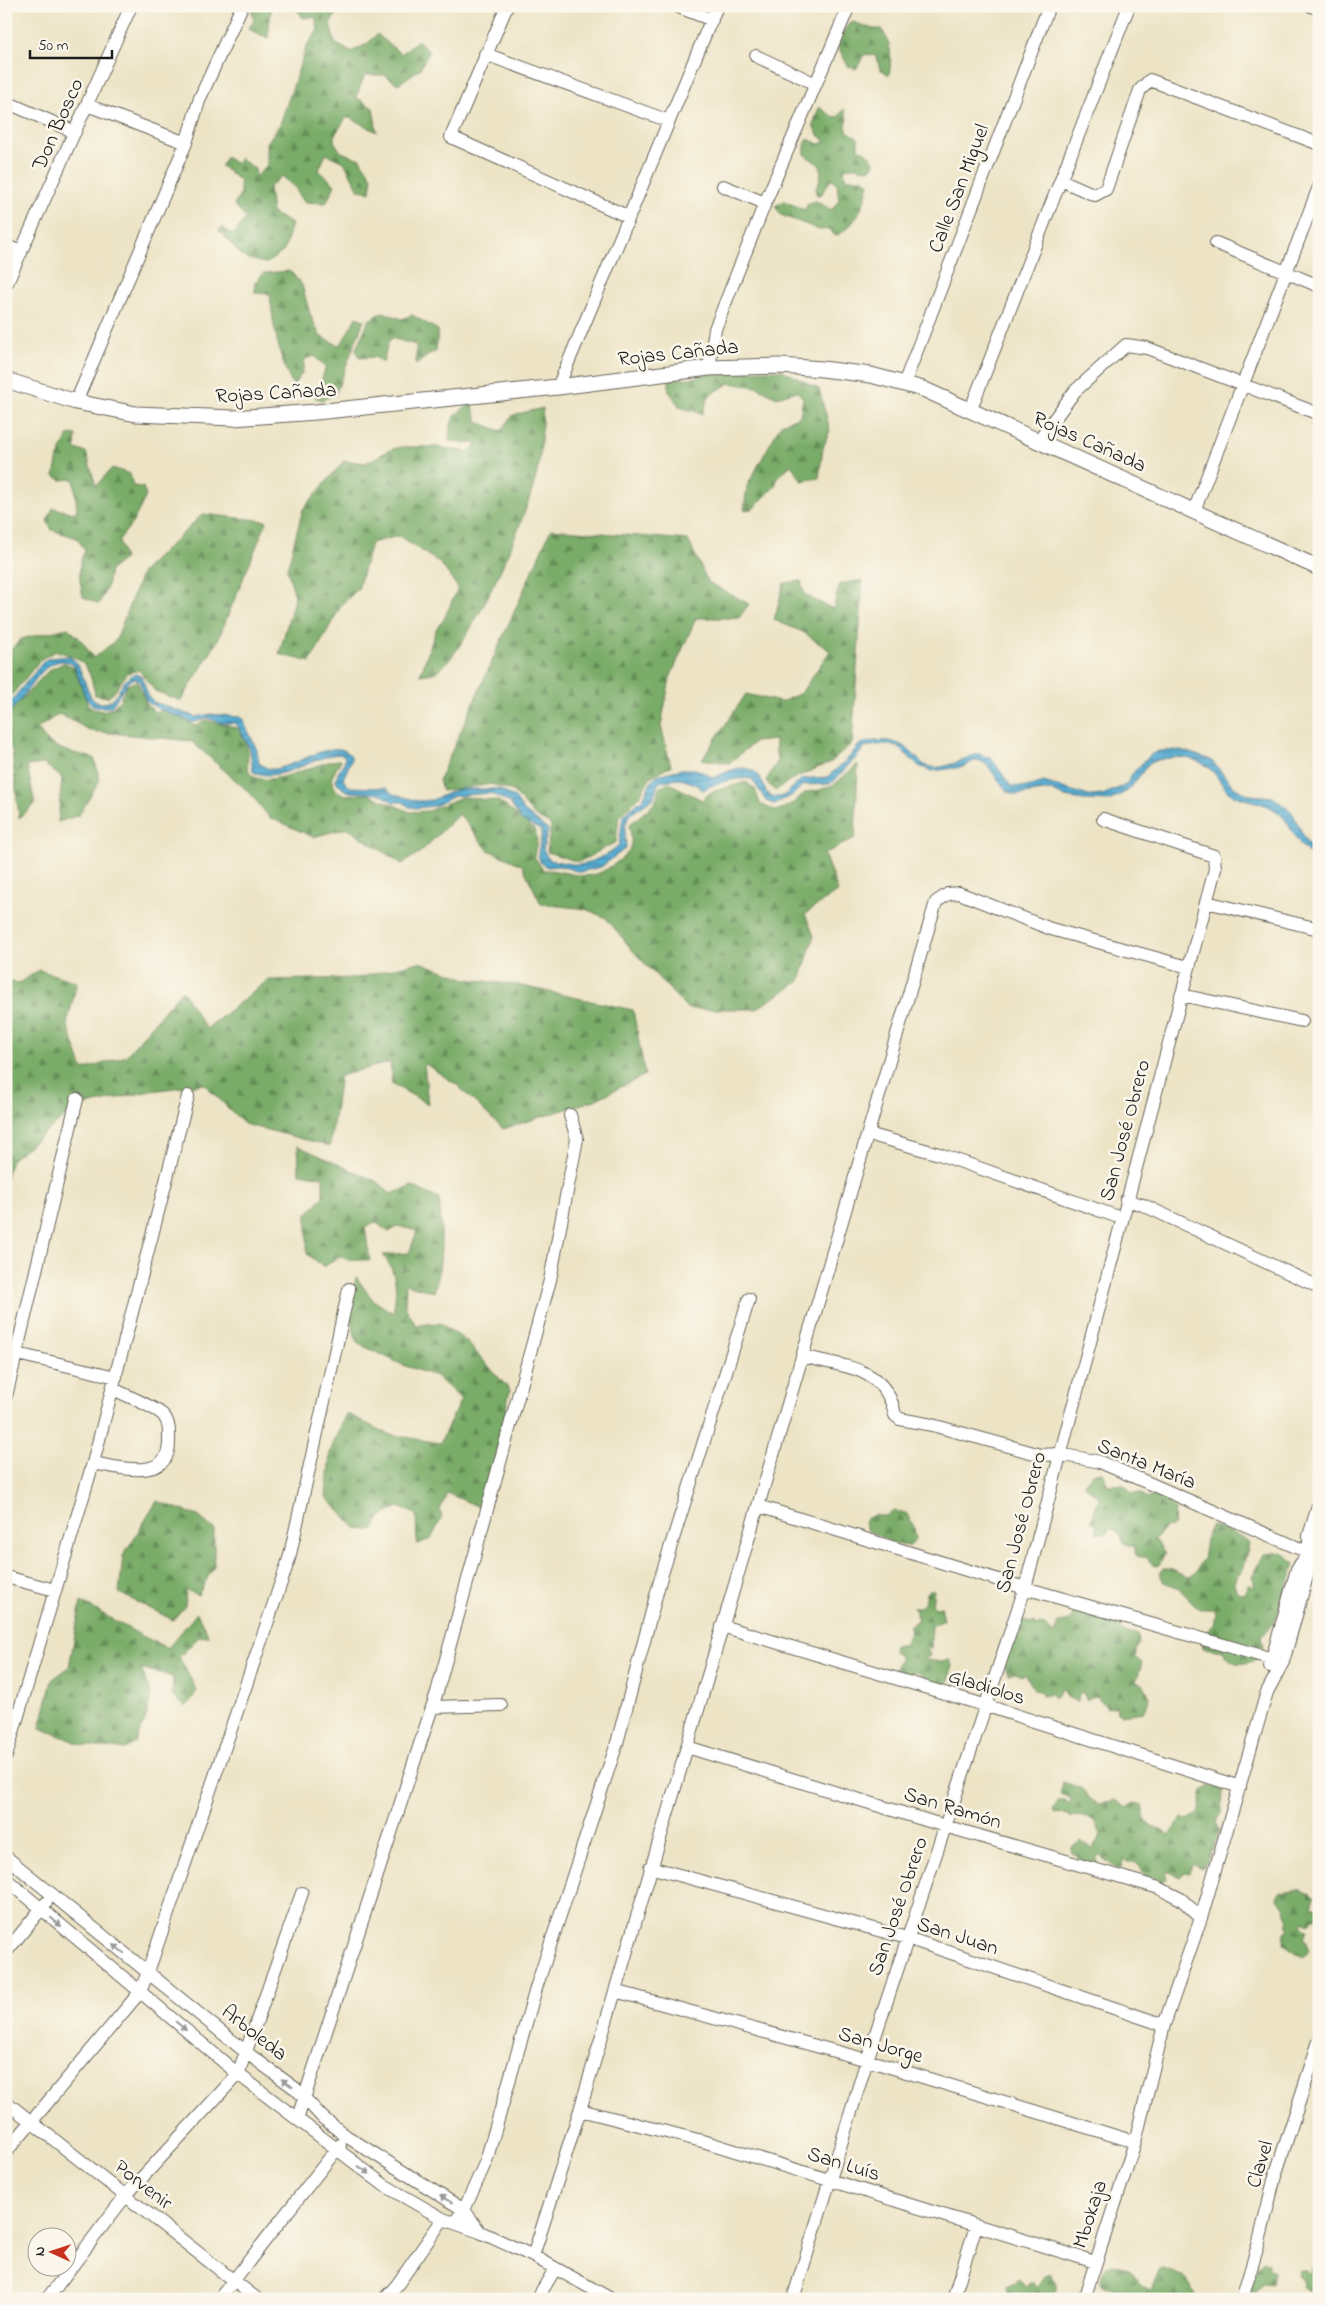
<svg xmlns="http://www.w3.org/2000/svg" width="1325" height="2305" font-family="'Indie Flower',sans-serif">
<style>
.forest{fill:url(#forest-firs);stroke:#4a6442}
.water{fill:url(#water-rules);stroke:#386477}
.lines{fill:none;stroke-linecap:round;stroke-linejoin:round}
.minor-casing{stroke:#656258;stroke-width:14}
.major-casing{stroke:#656258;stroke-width:17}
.minor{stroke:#fff;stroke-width:12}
.major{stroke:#fff;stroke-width:15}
.oneway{fill:#999}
.labels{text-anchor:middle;stroke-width:5;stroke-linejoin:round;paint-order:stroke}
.street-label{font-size:21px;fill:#1c1c1c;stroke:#fbf7ec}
</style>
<defs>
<pattern id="forest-firs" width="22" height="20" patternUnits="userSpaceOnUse" patternTransform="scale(1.25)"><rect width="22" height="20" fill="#79ac68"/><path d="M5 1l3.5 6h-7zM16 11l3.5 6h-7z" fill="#628b55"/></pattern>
<pattern id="water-rules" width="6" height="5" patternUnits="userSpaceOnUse" patternTransform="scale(1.25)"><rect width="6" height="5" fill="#55acd2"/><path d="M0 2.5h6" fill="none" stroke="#468baa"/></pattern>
</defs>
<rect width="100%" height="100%" fill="#fbf7ec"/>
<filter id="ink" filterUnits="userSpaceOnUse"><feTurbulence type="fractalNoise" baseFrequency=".02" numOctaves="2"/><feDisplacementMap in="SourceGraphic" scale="10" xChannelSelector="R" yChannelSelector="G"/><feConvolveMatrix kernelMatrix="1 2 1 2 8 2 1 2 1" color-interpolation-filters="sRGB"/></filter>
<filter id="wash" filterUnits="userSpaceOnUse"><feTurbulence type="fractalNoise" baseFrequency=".0096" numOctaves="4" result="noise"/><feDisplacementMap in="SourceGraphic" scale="20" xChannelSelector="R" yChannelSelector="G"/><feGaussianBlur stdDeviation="1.12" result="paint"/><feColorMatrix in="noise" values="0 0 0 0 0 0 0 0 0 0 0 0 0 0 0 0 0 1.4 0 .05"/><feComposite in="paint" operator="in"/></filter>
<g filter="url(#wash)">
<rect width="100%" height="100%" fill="#ede4c6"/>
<!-- forest -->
<path class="forest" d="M251 6H277L271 9 268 38 248 29 254 21Z
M289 6H341L330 24 335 43 351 52 367 44 377 34 401 54 418 40 429 52 420 69 398 84 385 75H365L356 97 373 108 377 132 350 118H346L334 136V141L341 152 360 159 372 177 370 192 359 190 344 162 326 154 319 170 335 185 326 203 304 202 295 188 282 176 269 187 272 213 292 224 284 251 267 263C234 259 241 250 219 231L222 227 233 235 246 218 234 205 240 195V181L221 166 226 157 235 163 240 158 255 169 256 177 267 165V143L280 124 307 45 318 30 315 17 303 18 298 11Z
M853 22 873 29H881C892 43 892 58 889 75L880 69 876 56 865 54 856 69 848 66 839 49 837 42 848 25Z
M819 107 832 116 838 117 844 109 848 120 846 124 847 131 858 138V149L869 154 874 162 872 168C862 171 854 163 844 170L846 179H864L869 183C865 204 856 227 835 236L830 229 820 230 781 215 775 206 784 201 805 210 808 203 816 201 832 210 839 200 837 184 831 179 821 195H817L815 190 820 180 821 167C809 154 800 161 807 139L820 144 826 141 818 135 813 125Z
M290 271 302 285 310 314 320 336 338 345 342 343 356 317 364 320 335 395 322 400 315 398 326 367 314 356 305 359 302 373 293 386C279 359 273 325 270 294L255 293V282L264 273Z
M383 312 402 319 412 315 438 330 436 352 431 353 416 365V345L391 338 387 346 383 363 375 357 359 358 356 349 369 320Z
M782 370 819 389 830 430 823 448 819 478 802 481 791 465 778 477 775 486 753 509 744 510 747 486 781 424 800 416 803 398 797 391 777 397 757 387 729 383 709 396 702 414 680 407 669 391V379L694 378 716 371Z
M472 404 478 422 501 431 513 415 543 408C541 428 542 449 538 468 529 513 473 644 438 671 434 674 425 674 420 675L437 627 443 621 458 588 441 564 399 536 371 543 358 589 342 604 310 662 279 654 295 596 287 569 303 509 344 461 366 463 392 449 402 447H437L468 452 478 444 449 441C450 421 453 413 472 404Z
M69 434 76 435 75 449 86 452 96 486 112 468 130 474 133 486 143 487 146 496 133 522 119 540 124 559 110 570 107 587 99 604 83 597C80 581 76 566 85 551L77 538 52 530 47 521 53 508 74 513 77 509 74 479 61 480 54 476 58 457Z
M203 514 267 521 217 642 181 701 155 691 139 670 127 673 115 691 108 697 95 695C89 665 85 659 56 651L41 659 6 702V654L21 639 68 628 81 640 94 658 116 640 142 572Z
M551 529 688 540 708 582 749 604 739 618H696L670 678 661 726 671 766 650 777 640 796 619 816 616 842 579 862 547 852 551 825 536 817 513 791 491 784 442 791 439 780Z
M863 580 852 743 831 762 790 780 775 791 766 781 777 762 775 740 755 742 729 763 702 759 746 694 781 702 801 693 830 651 803 632 774 620 784 583 801 581 805 595 833 609 840 584Z
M64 663 74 667 88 705 93 709 102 711 111 709 120 700 127 685 137 681 146 703 155 712C167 707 185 720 195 726L206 720C217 724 229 724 239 729 242 736 249 746 248 754 248 760 246 767 250 773 265 793 320 759 341 760L331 779 335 790 345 795 368 794 410 812 428 811 462 797 499 801 535 830 537 841 534 856 543 870C559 869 576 878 593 875 603 873 622 860 628 852 633 844 631 834 629 825L655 803 659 788 669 783 702 800 711 792 746 782 755 789 760 804 776 811 793 804 806 792 820 790 835 784 858 764 855 838 824 854 838 891 805 914 814 936 800 981 756 1009H688L633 951 606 918 585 909 541 904 522 865 488 850 459 814 422 851 402 864 347 828 313 837 269 817 250 793 191 741 91 731 59 714 38 728C48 750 72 752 94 758L100 780 79 815 58 822 62 778 44 764 27 766 35 804 19 818 12 750 6 745V716L49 670Z
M419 962 467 979 517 985 633 1010 645 1075 595 1100 503 1129 457 1085 424 1063 428 1104 392 1084 390 1062 340 1076 330 1146 244 1124 204 1084 151 1091 77 1107 11 1160 6 1178V981L19 983 39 970 77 982 67 1024 83 1070 126 1056 182 990 206 1029 268 980 357 978Z
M298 1146 378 1182 391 1194 412 1186 439 1199C442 1227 443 1265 434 1292L406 1284 405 1307 416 1325 440 1323 466 1341 510 1390 492 1475 479 1507 447 1493 440 1510 442 1517 431 1539 417 1544 416 1514 398 1507 380 1518 373 1531 356 1528 326 1497 330 1452 346 1413 387 1434 440 1443 461 1399 436 1376 405 1366 357 1343 349 1311 356 1277 373 1300 393 1313C397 1290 398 1274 383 1255L409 1253 417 1231 398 1226 389 1232 375 1222 365 1227 370 1260H348L340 1256 324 1267 307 1254V1214L323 1197V1177L299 1173Z
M1102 1472 1108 1485H1125L1132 1493H1140L1147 1499 1159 1493 1175 1509 1174 1524 1170 1528 1166 1527 1153 1541 1157 1542 1165 1553 1159 1566 1153 1565 1146 1557H1138L1135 1553V1547L1124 1543 1120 1534 1111 1528 1106 1533H1096L1097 1526 1091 1521 1099 1498 1084 1484 1093 1473Z
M157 1501 198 1516 214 1529V1566L198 1595 186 1590 185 1606 173 1620 119 1593 123 1556Z
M893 1510 899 1513H906L911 1519 909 1520 913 1524 916 1538 910 1546C894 1546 880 1536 867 1530L864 1523 866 1519 874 1515C883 1517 887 1517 893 1510Z
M1211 1525 1243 1537 1249 1544 1242 1571 1237 1575 1234 1583 1237 1592 1244 1594 1248 1584 1255 1588 1253 1577 1255 1570 1264 1554 1283 1552 1295 1564 1276 1620 1261 1636 1263 1647 1261 1657C1246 1665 1232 1668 1223 1651L1203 1648 1202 1635 1214 1625 1216 1613 1213 1609H1199C1190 1600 1177 1584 1164 1582L1159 1574 1163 1569C1175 1568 1179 1576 1190 1577L1197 1571 1201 1561 1203 1560 1206 1539Z
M930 1590H934L932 1605 936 1608 941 1606 944 1620 931 1626C930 1633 932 1641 931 1648L927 1647 930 1656 925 1658 927 1660 941 1662 950 1660 952 1666 949 1682 942 1686 926 1683 921 1674 914 1671 910 1685 895 1668 901 1657 893 1652 894 1645H904L911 1631 909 1626 918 1620 913 1607H920L924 1603 926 1593Z
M1094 1601 1106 1615 1121 1621V1629L1126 1633 1138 1634 1139 1644 1136 1650V1658L1142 1663 1136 1682 1143 1684C1151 1695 1150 1700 1144 1712L1122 1715 1117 1712 1116 1706 1107 1708 1097 1696 1086 1700 1084 1694 1080 1692 1077 1702 1067 1697 1063 1689 1060 1690 1059 1695 1054 1699 1050 1692 1049 1695 1042 1696 1041 1692 1034 1689 1025 1674 1022 1676 1013 1672 1008 1675C1006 1667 1001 1663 998 1656 995 1648 1012 1624 1017 1616L1027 1622 1035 1623 1036 1626C1044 1623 1050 1629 1053 1635L1058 1623 1070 1621 1074 1612Z
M81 1602C110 1617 137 1635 168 1648L197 1613 209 1636 199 1637 179 1657 197 1691 186 1707 172 1696 173 1677 141 1668 151 1695 146 1718 135 1743 126 1749 85 1746 40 1728 52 1680 69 1667Z
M1063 1782 1083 1789 1091 1800 1098 1804 1115 1800 1126 1808 1134 1803 1143 1805 1145 1822 1169 1835 1182 1818 1188 1820 1198 1814 1203 1790 1210 1785 1223 1790 1222 1814C1214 1821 1216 1824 1220 1833 1212 1845 1210 1861 1202 1869L1192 1864 1190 1873 1185 1872 1180 1877 1167 1871V1879L1160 1882 1153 1877 1146 1878C1139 1866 1142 1861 1127 1862L1124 1859 1121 1867 1117 1869 1100 1856 1097 1857 1098 1864 1095 1865 1078 1860V1856L1072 1853 1071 1848 1081 1841 1092 1849 1101 1835 1096 1822 1088 1817 1075 1815 1071 1818 1069 1815 1055 1813 1053 1810 1058 1801H1066L1067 1804H1070L1071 1798 1060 1794Z
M1301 1889 1311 1893 1314 1897 1311 1906 1316 1907 1319 1912 1317 1918H1314L1308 1925 1304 1922 1302 1926 1307 1931 1304 1938 1309 1950 1304 1958 1284 1944 1285 1933 1289 1930 1286 1924 1289 1921 1285 1910 1286 1908 1277 1899 1279 1892Z
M1264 2262 1269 2263V2269L1275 2272 1273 2284C1261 2282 1261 2285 1255 2293H1252C1248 2282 1255 2268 1264 2262Z
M1113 2265C1139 2266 1132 2283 1152 2290L1161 2268C1185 2276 1186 2277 1197 2299H1124L1119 2290 1102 2284 1101 2278 1105 2268Z
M1316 2266 1319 2267V2299H1310L1309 2291 1302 2287 1303 2283 1298 2276 1299 2270H1306L1311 2275 1312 2267Z
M1050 2273 1057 2283V2291L1052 2299H1000L1008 2294 1007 2286 1019 2279 1027 2287 1028 2283H1033L1036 2288 1046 2275Z"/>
<!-- water -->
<path class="water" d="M69 656C88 667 83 705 103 703 120 702 119 676 137 674L142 677 148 696 154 702 196 717 211 714 239 717 242 718 257 750 259 763C262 765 266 768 269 769 291 772 336 733 351 756V761L343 779 347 785 351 787 386 788 393 794 418 801 432 800 458 789H499L515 798 524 811 548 830 543 849 549 860 579 865 588 863 606 855 619 845 623 815 643 799 651 782 657 775 682 769H696L714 778C730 770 749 760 761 779 764 784 764 790 768 794 785 804 790 787 802 779L827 777 846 761 860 744C880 739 897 738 912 753 918 758 921 765 930 767 947 770 964 757 979 754L991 758 1011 786 1027 787 1044 782 1089 796 1102 795 1126 785 1132 774 1150 755 1159 751 1181 750 1211 760 1234 787 1241 791 1251 795 1273 797 1292 812 1307 843 1319 851V858C1299 853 1294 829 1282 816 1268 801 1250 803 1233 795 1224 791 1220 779 1213 772 1197 754 1169 755 1149 763L1129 790 1109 801 1082 800 1065 797 1051 790 1016 795 1007 791 987 765 981 761H974L963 767 932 771 919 766 897 746 885 744 864 747 862 751 834 781 828 784 803 785 793 795 774 804 766 801 752 779C737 777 715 783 703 790L693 783 680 779 663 781 658 784 653 799 629 815 625 827 626 848 601 867 580 872 560 866 547 867 541 863C534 850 543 844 541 830L521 820 510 803 490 793 454 796 435 806 416 808 409 807 403 802H393L381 794 350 792 343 789 336 781C336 771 345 767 345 756 327 746 284 786 253 772L250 749 236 723H222L207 718 192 723C181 716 151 708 146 700 143 694 142 687 139 681L134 678 128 682 111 707H95L86 699 74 665C43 647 28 701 6 714V707L44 661 49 658Z"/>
</g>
<g filter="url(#ink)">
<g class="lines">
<defs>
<path id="minor" d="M507 6 451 137 629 217
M676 6 712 20
M1311 6 1319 9
M485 54 669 121
M756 56 816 84
M6 102 75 132
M87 105 186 143
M1061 180 1095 195 1106 189 1140 90 1150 80 1319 144
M723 186 765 203
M1216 243 1319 286
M6 245 21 253
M6 285 131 6
M709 368 715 329 765 203 849 6
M904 384 1049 6
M558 387 717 6
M76 402 186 143 200 98 242 6
M970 411 1129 6
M1038 441 1075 391 1126 345 1147 348 1319 414
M1194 511 1319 187
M1206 902 1319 929
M1181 995 1302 1021
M868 1134 939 1154 1121 1218
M1126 1200 1143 1205 1319 1287
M17 1354 116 1377
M802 1356C843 1367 886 1366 895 1415L900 1419 932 1425 1041 1455 1059 1454 1100 1462 1319 1557
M6 1396 77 1099
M93 1463C117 1467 169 1483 169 1442 169 1433 170 1424 164 1416 159 1409 123 1394 113 1389
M758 1506 1025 1588 1283 1662
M6 1577 55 1590
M722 1626 984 1705 1240 1787
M1270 1666 1297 1569 1308 1554
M433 1707 501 1705
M687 1747 945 1826 1159 1888 1181 1899 1201 1918
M6 1756 93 1463 188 1096
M6 1857 247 2053 296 2089 323 2118 346 2136 464 2210 480 2232
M650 1867 907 1938 1164 2025
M6 1879 238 2074 384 2185 443 2219 480 2232 533 2256 611 2299
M6 1952 46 1903
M615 1991 867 2060 1135 2142
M6 2102 257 2299
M580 2110 706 2142 1095 2262
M298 2117 437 1692 550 1280 577 1139 570 1115
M6 2152 140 1992 148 1972 289 1559 349 1289
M454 2223 464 2210 486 2161 537 1985 617 1743 661 1577 749 1299
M533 2256 580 2110 936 902 948 894 959 893 1051 929 1188 967
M47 2299 126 2195 238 2074 302 1893
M219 2299 340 2145
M384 2299 397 2285 443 2219
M537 2299 555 2269
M793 2299 867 2060 1025 1588 1215 869 1214 856 1103 819
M953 2299 976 2226
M1084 2299 1135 2142 1164 2025 1201 1918 1267 1692 1283 1662 1309 1569V1536L1319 1503
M1242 2299 1259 2242 1275 2176 1319 2041"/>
<path id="major" d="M6 380 76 402 136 414 233 418 316 412 558 387 709 368 780 366 822 369 871 375 923 389 1319 568"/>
</defs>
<!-- minor casing -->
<use href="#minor" class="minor-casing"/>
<!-- major casing -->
<use href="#major" class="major-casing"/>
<!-- minor -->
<use href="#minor" class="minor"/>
<!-- major -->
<use href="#major" class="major"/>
</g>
<!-- one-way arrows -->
<defs><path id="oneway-solid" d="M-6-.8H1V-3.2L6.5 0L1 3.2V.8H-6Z" transform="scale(1.25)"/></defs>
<g class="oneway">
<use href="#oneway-solid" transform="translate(56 1922) rotate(40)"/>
<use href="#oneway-solid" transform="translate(119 1949) rotate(-141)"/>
<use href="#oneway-solid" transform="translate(181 2026) rotate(40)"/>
<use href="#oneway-solid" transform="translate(287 2083) rotate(-144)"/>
<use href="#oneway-solid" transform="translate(364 2170) rotate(36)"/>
<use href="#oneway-solid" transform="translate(446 2199) rotate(-148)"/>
</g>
</g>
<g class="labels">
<!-- street labels -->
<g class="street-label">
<text transform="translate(57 124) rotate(-66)" y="7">Don Bosco</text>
<text transform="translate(958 188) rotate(-69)" y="7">Calle San Miguel</text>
<text transform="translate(678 352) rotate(-6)" y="7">Rojas Cañada</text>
<text transform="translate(276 392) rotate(-3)" y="7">Rojas Cañada</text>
<text transform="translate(1090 441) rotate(24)" y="7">Rojas Cañada</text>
<text transform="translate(1124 1130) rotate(-75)" y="7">San José Obrero</text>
<text transform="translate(1147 1463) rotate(22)" y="7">Santa María</text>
<text transform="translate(1020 1522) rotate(-75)" y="7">San José Obrero</text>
<text transform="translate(987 1686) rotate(17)" y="7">Gladiolos</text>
<text transform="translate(953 1807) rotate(17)" y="7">San Ramón</text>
<text transform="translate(897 1906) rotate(-71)" y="7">San José Obrero</text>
<text transform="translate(958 1935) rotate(18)" y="7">San Juan</text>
<text transform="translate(255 2032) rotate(38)" y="7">Arboleda</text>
<text transform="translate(881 2044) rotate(16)" y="7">San Jorge</text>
<text transform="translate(844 2163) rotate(17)" y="7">San Luís</text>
<text transform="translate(1259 2164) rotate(-73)" y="7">Clavel</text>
<text transform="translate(144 2184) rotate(38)" y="7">Porvenir</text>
<text transform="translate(1089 2214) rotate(-72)" y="7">Mbokaja</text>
</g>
</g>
<!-- margin -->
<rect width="1325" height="2305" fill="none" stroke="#fbf7ec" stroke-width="25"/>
<!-- north arrow -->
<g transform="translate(52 2252) rotate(273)"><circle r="24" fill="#fbf7ec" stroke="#a29f99"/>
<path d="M0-4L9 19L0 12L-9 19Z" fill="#c8321e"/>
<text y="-8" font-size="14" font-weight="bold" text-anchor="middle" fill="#1c1c1c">N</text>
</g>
<!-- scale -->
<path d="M30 50v8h82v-8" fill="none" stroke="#1c1c1c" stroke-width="2.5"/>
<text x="38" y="50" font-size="15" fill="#1c1c1c" stroke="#fbf7ec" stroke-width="4" paint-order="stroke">50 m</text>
</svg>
